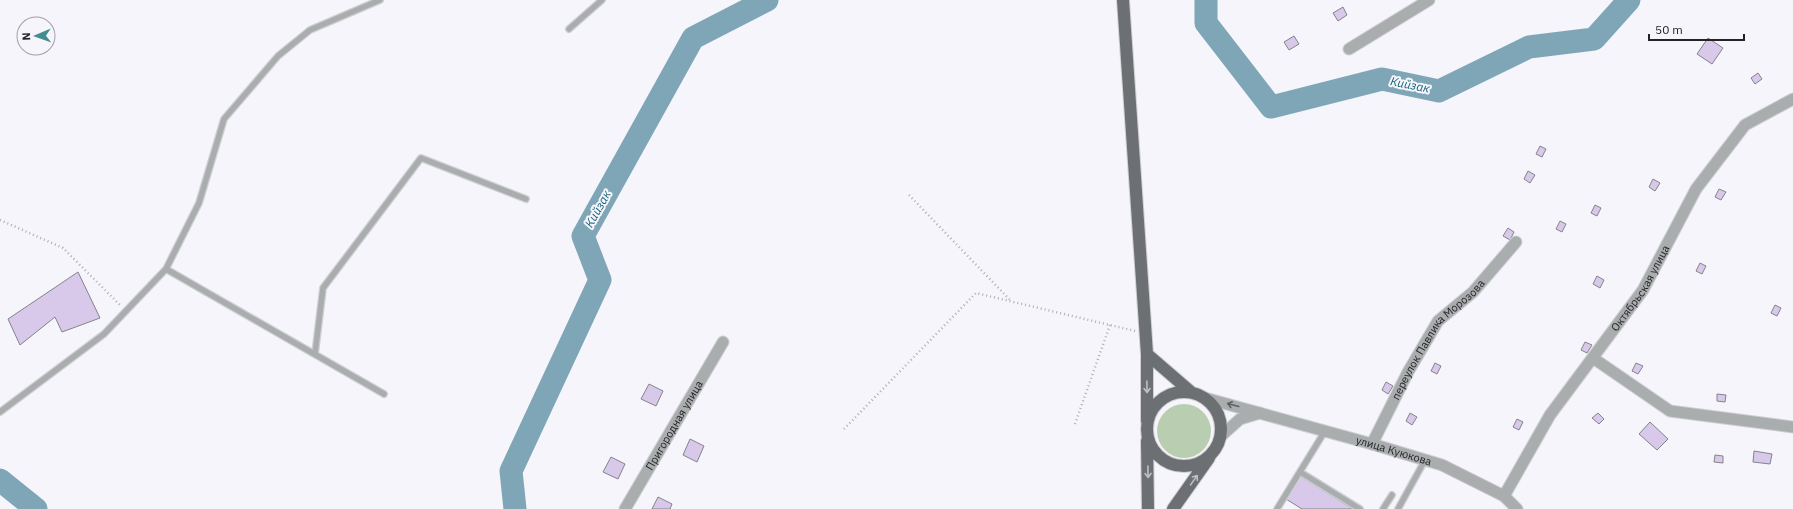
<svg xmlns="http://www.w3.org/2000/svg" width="1793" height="509" font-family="'IBM Plex Sans',sans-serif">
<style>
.green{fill:#b9ceb1}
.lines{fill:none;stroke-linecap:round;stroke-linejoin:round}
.river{stroke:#7fa6b6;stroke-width:23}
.building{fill:#d8c9ea;stroke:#858388}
.service-casing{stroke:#cfcfd4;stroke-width:8}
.minor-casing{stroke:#cfcfd4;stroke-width:13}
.primary-casing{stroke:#cfcfd4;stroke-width:14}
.path{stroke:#aeaeb3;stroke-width:2.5;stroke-dasharray:1 3;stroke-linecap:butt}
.service{stroke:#aaadae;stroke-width:5.5}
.minor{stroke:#aaadae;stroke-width:11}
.primary{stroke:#6c7073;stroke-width:12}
.oneway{stroke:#bec0c5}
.oneway2{stroke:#606163}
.labels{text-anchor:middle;stroke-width:4;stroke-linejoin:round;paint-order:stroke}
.street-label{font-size:11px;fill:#232325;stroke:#f5f5fb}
.water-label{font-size:12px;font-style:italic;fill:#125f76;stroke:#f5f5fb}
</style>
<rect width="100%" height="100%" fill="#f5f5fb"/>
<!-- green -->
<path class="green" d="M1157 431a27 27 0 1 1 54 0a27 27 0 1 1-54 0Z"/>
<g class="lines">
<!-- river -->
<path class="river" d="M1206 0V23L1271 107 1382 79 1439 91 1529 47 1594 39 1629 0
M0 480 36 509
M515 509 511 471 600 280 583 236 693 38 767 0"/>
</g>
<!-- building -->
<path class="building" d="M1343 7 1347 15 1338 21 1333 13Z
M1294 36 1299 44 1289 50 1284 42Z
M1708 38 1723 48 1712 64 1697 54Z
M1758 73 1762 79 1755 84 1751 78Z
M1540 146 1546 149 1542 157 1536 154Z
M1528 171 1535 175 1530 183 1524 179Z
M1653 179 1660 183 1655 191 1649 187Z
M1719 189 1726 192 1721 200 1715 197Z
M1595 205 1601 208 1597 216 1591 213Z
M1560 221 1566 224 1562 232 1556 229Z
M1508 228 1514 232 1510 240 1503 236Z
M1700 263 1706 266 1702 274 1696 271Z
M78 272 100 318 62 332 55 317 20 345 8 319Z
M1597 276 1604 280 1600 288 1593 284Z
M1775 305 1781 308 1777 316 1771 313Z
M1585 342 1592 345 1587 353 1581 350Z
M1435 363 1441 366 1437 374 1431 371Z
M1636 363 1643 366 1638 374 1632 371Z
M1386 382 1393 386 1388 394 1382 390Z
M649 384 663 391 656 406 641 399Z
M1717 394 1726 395 1725 402 1717 401Z
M1410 413 1417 417 1412 425 1406 421Z
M1598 413 1604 419 1599 424 1592 418Z
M1517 419 1523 422 1519 430 1513 427Z
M1650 422 1668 439 1657 450 1639 434Z
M690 439 704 446 697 462 683 455Z
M1754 451 1772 454 1770 464 1753 462Z
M1715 455 1723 456V463L1714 462Z
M611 457 625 464 618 479 603 472Z
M1300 476 1353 509H1302L1286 499Z
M658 497 672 504 670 509H652Z"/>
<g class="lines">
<defs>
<path id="service" d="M569 29 602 0
M166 269 199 203 224 119 278 56 310 30 380 0
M315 354 323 288 421 158 526 199
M0 412 104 334 166 269 384 394
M1300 472 1360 509
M1277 509 1325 431
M1383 509 1392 495
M1398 509 1425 460"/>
<g id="minor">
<path d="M1349 49 1429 0"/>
<path d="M1593 358 1670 411 1793 427"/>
<path id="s1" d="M1205 398 1372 444 1442 465 1504 496 1517 509"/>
<path d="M1220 437 1240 419 1260 413"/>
<path id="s2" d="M1372 444 1408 372 1438 321 1473 292 1516 242"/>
<path id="s3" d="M1504 496 1550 415 1643 290 1696 189 1745 125 1793 99"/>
<path id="s4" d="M625 509 723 342"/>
</g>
<path id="primary" d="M1123 0 1147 354V421
M1147 354 1191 392
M1147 429a37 37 0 1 1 74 0a37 37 0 1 1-74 0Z
M1147 441 1148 509
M1173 509 1209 458"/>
</defs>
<!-- service casing -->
<use href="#service" class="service-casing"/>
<!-- minor casing -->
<use href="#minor" class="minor-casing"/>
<!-- primary casing -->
<use href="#primary" class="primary-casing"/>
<!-- path -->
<path class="path" d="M909 195 1011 301
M0 220 63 248 120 305
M1075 424 1110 325
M844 429 976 293 1135 331"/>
<!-- service -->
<use href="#service" class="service"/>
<!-- minor -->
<use href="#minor" class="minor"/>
<!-- primary -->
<use href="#primary" class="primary"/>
</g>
<!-- one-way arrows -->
<defs><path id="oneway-shaft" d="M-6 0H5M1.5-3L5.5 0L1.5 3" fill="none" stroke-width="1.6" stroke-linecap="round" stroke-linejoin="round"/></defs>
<g class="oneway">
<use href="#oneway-shaft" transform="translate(1147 387) rotate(89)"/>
<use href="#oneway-shaft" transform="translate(1148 472) rotate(89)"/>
<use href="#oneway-shaft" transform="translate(1194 480) rotate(-55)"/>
</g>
<use class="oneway2" href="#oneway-shaft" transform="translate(1233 405) rotate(-165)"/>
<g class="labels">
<!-- street labels -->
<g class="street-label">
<text dy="4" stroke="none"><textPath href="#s3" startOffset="249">Октябрьская улица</textPath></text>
<text dy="4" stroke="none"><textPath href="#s2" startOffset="125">переулок Павлика Морозова</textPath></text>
<text dy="4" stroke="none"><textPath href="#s4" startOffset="97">Пригородная улица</textPath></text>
<text dy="4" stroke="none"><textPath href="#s1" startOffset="196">улица Куюкова</textPath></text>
</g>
<!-- water labels -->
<g class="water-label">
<text transform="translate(1410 85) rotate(11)" y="4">Кийзак</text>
<text transform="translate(598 209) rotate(-61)" y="4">Кийзак</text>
</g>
</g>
<!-- north arrow -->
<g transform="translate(36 36) rotate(268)"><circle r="19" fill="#f5f5fb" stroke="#a1a1a5"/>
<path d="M0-3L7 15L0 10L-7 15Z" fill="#458c91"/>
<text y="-6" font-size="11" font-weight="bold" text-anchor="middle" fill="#232325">N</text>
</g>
<!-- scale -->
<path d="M1649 34v6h95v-6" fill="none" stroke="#232325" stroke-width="2"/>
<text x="1655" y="34" font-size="12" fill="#232325" stroke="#f5f5fb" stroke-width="3" paint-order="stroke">50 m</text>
</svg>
